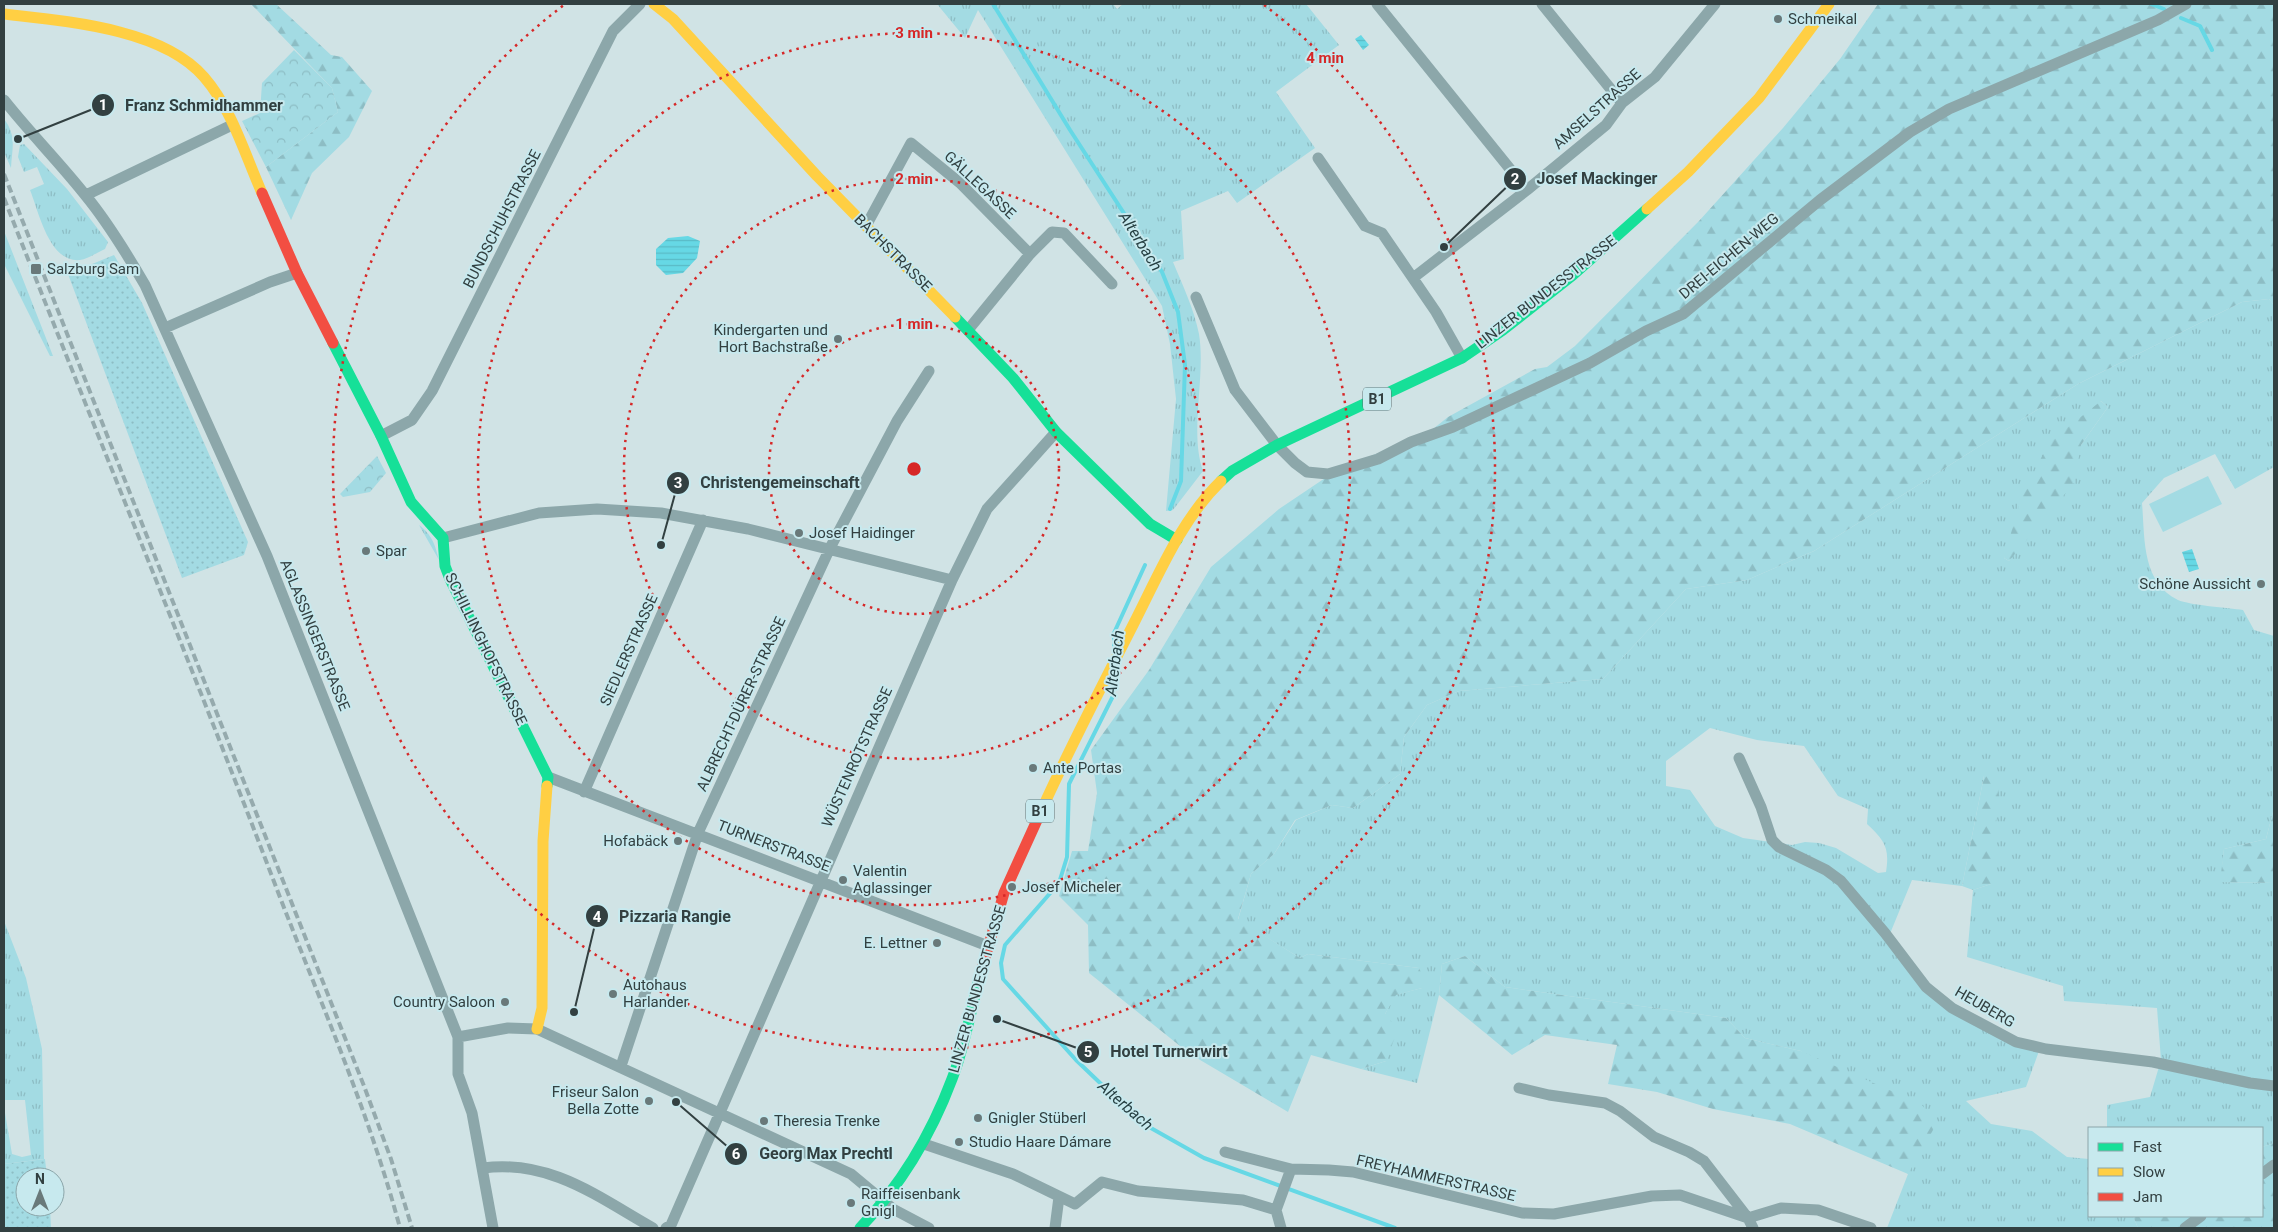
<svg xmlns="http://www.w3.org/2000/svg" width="2278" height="1232" font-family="Roboto,sans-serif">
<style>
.grass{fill:url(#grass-tufts);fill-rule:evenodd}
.forest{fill:url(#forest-firs)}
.park{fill:url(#park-crowns)}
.garden{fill:url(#garden-dots)}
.pitch{fill:#a3dbe3}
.water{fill:url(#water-rules)}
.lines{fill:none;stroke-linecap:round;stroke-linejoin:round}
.stream{stroke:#66d8e5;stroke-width:4}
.street{stroke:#8ca7aa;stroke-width:11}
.fast{stroke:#16e098;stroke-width:11}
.slow{stroke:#ffcf43;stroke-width:11}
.jam{stroke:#f24e42;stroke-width:11}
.rail{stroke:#95aaad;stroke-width:4;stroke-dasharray:8 4;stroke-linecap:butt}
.ring{fill:none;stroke:#d62828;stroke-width:2.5;stroke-dasharray:2.5 5}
.poi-dot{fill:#69797a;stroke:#c7e9ee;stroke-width:2}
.labels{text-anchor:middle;stroke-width:4;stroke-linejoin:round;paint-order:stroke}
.shield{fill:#c7e9ee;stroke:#5f7375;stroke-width:1}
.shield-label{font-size:14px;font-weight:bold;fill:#324041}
.poi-label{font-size:15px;fill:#324041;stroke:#c7e9ee;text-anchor:start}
.street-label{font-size:15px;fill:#324041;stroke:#c7e9ee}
.water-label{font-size:16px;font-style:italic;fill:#274043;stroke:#c7e9ee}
.centre{fill:#d62828;stroke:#c7e9ee;stroke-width:2.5}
.ring-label{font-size:15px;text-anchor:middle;font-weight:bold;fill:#d62828;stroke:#c7e9ee;stroke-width:4;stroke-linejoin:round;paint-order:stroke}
.leader{fill:none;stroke:#324041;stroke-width:2}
.callout-dot{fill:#324041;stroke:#c7e9ee;stroke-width:2}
.mark-label{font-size:15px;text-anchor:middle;font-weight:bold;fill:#fff}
.callout-label{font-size:16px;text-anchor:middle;font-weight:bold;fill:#324041;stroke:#c7e9ee;stroke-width:4;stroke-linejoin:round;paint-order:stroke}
</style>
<defs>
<pattern id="grass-tufts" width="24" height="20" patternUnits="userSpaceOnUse" patternTransform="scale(1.25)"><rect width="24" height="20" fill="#a3dbe3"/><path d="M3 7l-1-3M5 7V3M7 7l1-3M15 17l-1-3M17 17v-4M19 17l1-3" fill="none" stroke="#8dbdc4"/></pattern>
<pattern id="forest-firs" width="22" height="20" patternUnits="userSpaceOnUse" patternTransform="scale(1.25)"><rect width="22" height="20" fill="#a3dbe3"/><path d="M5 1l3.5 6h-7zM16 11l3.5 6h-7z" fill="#8dbdc4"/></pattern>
<pattern id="park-crowns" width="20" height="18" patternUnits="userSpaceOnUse" patternTransform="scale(1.25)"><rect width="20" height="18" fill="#a3dbe3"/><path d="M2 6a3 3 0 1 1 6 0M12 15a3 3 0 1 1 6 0" fill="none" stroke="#8dbdc4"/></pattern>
<pattern id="garden-dots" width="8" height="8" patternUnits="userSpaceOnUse" patternTransform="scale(1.25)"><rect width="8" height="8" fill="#a3dbe3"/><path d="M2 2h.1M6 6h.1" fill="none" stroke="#8dbdc4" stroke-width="1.8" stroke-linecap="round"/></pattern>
<pattern id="water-rules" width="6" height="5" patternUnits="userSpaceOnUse" patternTransform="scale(1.25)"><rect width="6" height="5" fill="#66d8e5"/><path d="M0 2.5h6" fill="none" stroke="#59bac6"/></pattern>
</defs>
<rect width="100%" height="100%" fill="#d0e3e5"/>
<!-- grass -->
<path class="grass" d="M937 4H1113L1117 9 1123 4H1306L1339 45 1276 92 1315 148 1237 203 1228 191 1181 211 1184 259 1173 262C1183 286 1194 309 1199 334 1206 377 1189 431 1203 471L1173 510 1166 511 1176 399 1170 344 1162 306 978 10 965 38Z
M4 119C17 136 12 148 11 168L4 152Z
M24 144 67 189 108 242 105 249C98 252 88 259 80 260 49 263 39 212 30 190L44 184 37 167 24 172 18 157 20 145Z
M4 231 53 356H50L4 264Z
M2269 299 2274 305V467L2235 489 2215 454 2164 478 2142 503C2145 537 2141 582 2178 600 2189 605 2229 608 2243 610L2254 630 2274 636V808L2266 839 2224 849 2221 882 2274 883V1143L2262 1147V1128H2107V1105L2150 1097 2161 1060 2157 1008 2064 1001 2063 986 1967 957 1973 890 1991 884 1984 776 1962 886 1912 880 1887 941 1922 987 2039 1051 2026 1087 1966 1101 1991 1124 2032 1131 2067 1157 2089 1159V1216H2133L2138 1228H1887L1908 1174 1801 1051 1745 1038 1726 1018 1505 987 1465 956 1442 964 1439 995 1417 1083 1361 1069 1386 1061 1385 1014 1395 995 1422 988 1419 968 1308 954 1300 958 1238 920 1251 874 1274 854 1296 820 1332 805 1353 808 1400 774 1404 737 1427 705 1459 691 1603 679 1686 589 1747 580 1814 551 2078 384 2242 302ZM2101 401 2108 407 2081 445 2009 561 2004 558ZM1710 728 1757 740 1804 746 1838 796 1868 809 1867 824C1884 840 1890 847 1886 872L1878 873 1836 848 1819 843 1805 842 1792 845 1743 838 1715 826 1690 790 1666 786V761Z
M419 525C432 535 435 544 439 560Z
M4 921 26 978 42 1049 44 1159 4 1164V1107L12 1154 22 1157 31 1155 25 1100H4Z"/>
<!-- forest -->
<path class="forest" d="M251 4H276L331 55 342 57 372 91 349 137 312 173 291 220 266 167 338 112 332 88Z
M1878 4H2274V305L2269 299 2242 302 2078 384 1814 551 1747 580 1686 589 1603 679 1459 691 1427 705 1404 737 1400 774 1353 808 1332 805 1295 820 1274 854 1251 874 1238 919 1300 958 1308 954 1419 968 1425 981 1422 988 1396 995 1385 1014 1398 1029 1386 1061 1361 1069 1311 1055 1288 1112 1190 1054 1089 973 1088 925 1059 896 1072 851H1088L1097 793 1091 750 1149 670 1211 567 1279 509 1343 466 1423 437 1448 417 1535 369 1547 367 1575 346 1699 221 1783 128 1840 59Z
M2101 401 2108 407 2081 445 2074 483 2009 561 2004 558 2020 501 2049 442Z
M1984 776 2000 778 1991 884 1973 890 1962 886Z
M2274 808V883L2220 882 2224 849 2266 839Z
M1465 956 1505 987 1726 1018 1745 1038 1801 1051 1921 1104 1937 1123 1908 1174 1790 1124 1713 1109 1657 1092 1608 1084 1617 1045 1545 1035 1512 1055 1439 995 1442 964Z
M2274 1143V1228H2138L2133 1216H2262V1147Z"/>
<!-- park -->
<path class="park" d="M294 50 332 88 338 112 266 167 242 121 260 113 262 83Z
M377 456 386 473 370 492 343 497 340 494Z"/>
<!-- garden -->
<path class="garden" d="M114 255 142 303 248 542 244 555 182 578 68 274Z
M45 1159 47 1177H25V1207H50L51 1228H4V1164Z"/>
<!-- pitch -->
<path class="pitch" d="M2208 476 2222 504 2163 532 2149 504Z"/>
<!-- water -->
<path class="water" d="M1361 35 1369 45 1363 50 1355 39Z
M688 236 700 241 697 258 683 273 666 275 656 265V249L668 238Z
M2192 549 2199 569 2189 572 2182 552Z"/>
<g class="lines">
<!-- stream -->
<path class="stream" d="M993 4 1070 130 1162 272 1178 312 1185 365 1181 481 1170 509
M2151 4 2164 9
M2181 18 2200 26 2212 50
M1114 645V633L1145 565
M1113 682V696L1069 784 1067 857 1059 883 1005 945 1001 963 1003 979 1076 1060 1142 1123 1204 1158 1395 1228"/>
<!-- street -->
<path class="street" d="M1377 4 1527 190
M1542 4 1622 103
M4 100C30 133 60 163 86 196 109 224 127 254 145 285L267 556 458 1037V1074L472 1113 493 1228
M1318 158 1365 226 1382 233 1436 312 1462 358
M86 195 232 125
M866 226 911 143 960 183 1030 254
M1413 278 1527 190 1606 125 1622 103 1655 77 1715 4
M1196 297 1235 390 1277 445 1295 463 1307 472 1328 474 1378 459 1411 442 1453 427 1590 363 1646 331 1683 314 1820 200 1910 132 1949 109 2158 20 2186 4
M165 328 270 282 297 273
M968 330 1030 254 1052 232 1064 233 1112 284
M381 436 412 420 432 391 613 31 640 4
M443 538 539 513 597 509 661 513 748 529 952 580
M1739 758 1761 807 1772 840 1779 847 1826 870 1841 881 1885 933 1926 987 1952 1008 2016 1042 2046 1049 2153 1062 2250 1083 2274 1086
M548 777 988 946
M584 792 703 520
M458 1037 508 1028 537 1029 851 1174 893 1209 929 1228
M621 1066 698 833 830 548 897 421 929 371
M1519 1088 1549 1095 1605 1103 1620 1111 1654 1137 1689 1152 1704 1161 1748 1218 1753 1228
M924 1144 1013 1174 1075 1204 1102 1182 1138 1191 1243 1200 1276 1210
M1225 1152 1291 1169 1329 1170 1353 1172 1522 1213 1554 1214 1652 1196 1680 1195 1748 1218
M483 1168C550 1159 598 1197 653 1228
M2262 1174 2274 1165
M1748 1218 1781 1208 1818 1210 1871 1228
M666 1228 671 1225 952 580 987 509 1056 432
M1055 1228 1059 1197
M1281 1228 1276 1210 1291 1169
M2185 1228 2201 1216"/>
<!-- fast -->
<path class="fast" d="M955 317 1013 378 1056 432 1150 524 1177 540
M333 343 381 436 411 502 443 538 445 566 450 579 548 777 547 786
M1221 481 1232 471 1277 445 1462 358 1503 330 1573 275 1647 209
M860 1228C901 1185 931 1135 952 1079 965 1046 971 1009 980 975"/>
<!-- slow -->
<path class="slow" d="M654 4 673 19 817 176 955 317
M4 14C64 21 162 28 204 77 232 109 245 155 262 193
M1647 209 1688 172 1759 98 1829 4
M1043 807C1071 745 1103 684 1134 623 1159 574 1181 520 1221 481
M537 1029 542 1008 543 841 547 786"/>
<!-- jam -->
<path class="jam" d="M262 193 297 273 333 343
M980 975 1004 893 1043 807"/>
<!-- rail -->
<path class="rail" d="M4 174 364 1086 391 1159 412 1228
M4 198C93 425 186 651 273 879 317 995 368 1108 400 1228"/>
</g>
<!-- distance rings -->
<g class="ring">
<circle cx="914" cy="469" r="145"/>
<circle cx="914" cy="469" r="290"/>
<circle cx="914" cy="469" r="436"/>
<path d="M1264 5A581 581 0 1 1 564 5"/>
</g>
<!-- markers -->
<g class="poi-dot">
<circle cx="1778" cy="19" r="5"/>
<rect x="30" y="263" width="12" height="12" rx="2.5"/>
<circle cx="838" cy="339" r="5"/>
<circle cx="799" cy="533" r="5"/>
<circle cx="366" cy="551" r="5"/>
<circle cx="2261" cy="584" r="5"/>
<circle cx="1033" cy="768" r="5"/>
<circle cx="678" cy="841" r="5"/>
<circle cx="843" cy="880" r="5"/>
<circle cx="1012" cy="887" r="5"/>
<circle cx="937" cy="943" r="5"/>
<circle cx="613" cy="994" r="5"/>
<circle cx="505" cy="1002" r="5"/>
<circle cx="649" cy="1101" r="5"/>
<circle cx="978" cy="1118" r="5"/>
<circle cx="764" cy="1121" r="5"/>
<circle cx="959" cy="1142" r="5"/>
<circle cx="851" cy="1203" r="5"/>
</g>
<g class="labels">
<!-- shield labels -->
<g class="shield">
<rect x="1363" y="387.5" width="28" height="23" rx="4"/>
<rect x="1026" y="799.5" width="28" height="23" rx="4"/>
</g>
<g class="shield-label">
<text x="1377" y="404">B1</text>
<text x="1040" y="816">B1</text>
</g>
<!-- poi labels -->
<g class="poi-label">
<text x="1788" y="24">Schmeikal</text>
<text x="47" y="274">Salzburg Sam</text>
<text x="828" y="335" text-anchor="end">Kindergarten und<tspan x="828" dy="17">Hort Bachstraße</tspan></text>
<text x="809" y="538">Josef Haidinger</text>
<text x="376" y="556">Spar</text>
<text x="2251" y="589" text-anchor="end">Schöne Aussicht</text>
<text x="1043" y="773">Ante Portas</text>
<text x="668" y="846" text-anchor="end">Hofabäck</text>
<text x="853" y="876">Valentin<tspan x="853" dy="17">Aglassinger</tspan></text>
<text x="1022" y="892">Josef Micheler</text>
<text x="927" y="948" text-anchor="end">E. Lettner</text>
<text x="623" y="990">Autohaus<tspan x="623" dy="17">Harlander</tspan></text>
<text x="495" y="1007" text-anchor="end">Country Saloon</text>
<text x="639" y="1097" text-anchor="end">Friseur Salon<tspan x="639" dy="17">Bella Zotte</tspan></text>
<text x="988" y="1123">Gnigler Stüberl</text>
<text x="774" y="1126">Theresia Trenke</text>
<text x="969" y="1147">Studio Haare Dámare</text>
<text x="861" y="1199">Raiffeisenbank<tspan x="861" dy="17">Gnigl</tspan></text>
</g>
<!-- street labels -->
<g class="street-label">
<text transform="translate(1597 109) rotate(-42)" y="5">AMSELSTRASSE</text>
<text transform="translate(980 185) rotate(43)" y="5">GÄLLEGASSE</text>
<text transform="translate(502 219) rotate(-63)" y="5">BUNDSCHUHSTRASSE</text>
<text transform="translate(893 253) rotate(45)" y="5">BACHSTRASSE</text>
<text transform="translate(1729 256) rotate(-40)" y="5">DREI-EICHEN-WEG</text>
<text transform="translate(1546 292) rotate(-38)" y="5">LINZER BUNDESSTRASSE</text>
<text transform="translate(315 635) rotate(68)" y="5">AGLASSINGERSTRASSE</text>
<text transform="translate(486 649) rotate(64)" y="5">SCHILLINGHOFSTRASSE</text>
<text transform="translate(629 650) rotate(-66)" y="5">SIEDLERSTRASSE</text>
<text transform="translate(741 704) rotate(-65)" y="5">ALBRECHT-DÜRER-STRASSE</text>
<text transform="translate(857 757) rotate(-66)" y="5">WÜSTENROTSTRASSE</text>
<text transform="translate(774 846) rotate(21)" y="5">TURNERSTRASSE</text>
<text transform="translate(977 989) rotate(-74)" y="5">LINZER BUNDESSTRASSE</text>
<text transform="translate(1985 1007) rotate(30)" y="5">HEUBERG</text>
<text transform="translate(1436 1178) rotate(13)" y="5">FREYHAMMERSTRASSE</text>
</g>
<!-- water labels -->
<g class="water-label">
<text transform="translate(1141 241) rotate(58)" y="6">Alterbach</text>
<text transform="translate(1114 663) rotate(-83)" y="6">Alterbach</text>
<text transform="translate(1126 1105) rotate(41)" y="6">Alterbach</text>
</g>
</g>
<circle cx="914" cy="469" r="8" class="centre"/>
<g class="ring-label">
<text x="914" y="38">3 min</text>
<text x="1325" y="63">4 min</text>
<text x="914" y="184">2 min</text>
<text x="914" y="329">1 min</text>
</g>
<!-- callouts -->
<path class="leader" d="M18 139L103 105M1444 247L1515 179M661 545L678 483M574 1012L597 916M997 1019L1088 1052M676 1102L736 1154"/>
<g class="callout-dot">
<circle cx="18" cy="139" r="5"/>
<circle cx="1444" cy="247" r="5"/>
<circle cx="661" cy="545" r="5"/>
<circle cx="574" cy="1012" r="5"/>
<circle cx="997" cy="1019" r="5"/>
<circle cx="676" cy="1102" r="5"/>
<circle cx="103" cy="105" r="12"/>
<circle cx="1515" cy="179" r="12"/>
<circle cx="678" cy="483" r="12"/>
<circle cx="597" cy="916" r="12"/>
<circle cx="1088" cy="1052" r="12"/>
<circle cx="736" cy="1154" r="12"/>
</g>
<g class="mark-label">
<text x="103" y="110">1</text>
<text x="1515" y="184">2</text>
<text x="678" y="488">3</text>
<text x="597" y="922">4</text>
<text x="1088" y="1057">5</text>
<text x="736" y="1159">6</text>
</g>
<g class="callout-label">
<text x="204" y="111">Franz Schmidhammer</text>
<text x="1597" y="184">Josef Mackinger</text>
<text x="780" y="488">Christengemeinschaft</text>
<text x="675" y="922">Pizzaria Rangie</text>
<text x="1169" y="1057">Hotel Turnerwirt</text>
<text x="826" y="1159">Georg Max Prechtl</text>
</g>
<!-- border -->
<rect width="2278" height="1232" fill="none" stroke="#324041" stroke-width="10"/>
<!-- legend -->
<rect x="2088" y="1127" width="175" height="90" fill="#c7e9ee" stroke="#8ba5a9"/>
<rect x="2098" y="1143" width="25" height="8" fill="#16e098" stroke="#8ba5a9"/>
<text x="2133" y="1152" font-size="15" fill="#324041">Fast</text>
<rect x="2098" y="1168" width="25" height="8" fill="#ffcf43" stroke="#8ba5a9"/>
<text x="2133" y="1177" font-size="15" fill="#324041">Slow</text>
<rect x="2098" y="1193" width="25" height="8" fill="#f24e42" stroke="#8ba5a9"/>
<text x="2133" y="1202" font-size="15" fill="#324041">Jam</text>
<!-- north arrow -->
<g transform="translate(40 1192)"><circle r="24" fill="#c7e9ee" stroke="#8ba5a9"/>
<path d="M0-4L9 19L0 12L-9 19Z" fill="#69797a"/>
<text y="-8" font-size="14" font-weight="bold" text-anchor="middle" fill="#324041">N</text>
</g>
</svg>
